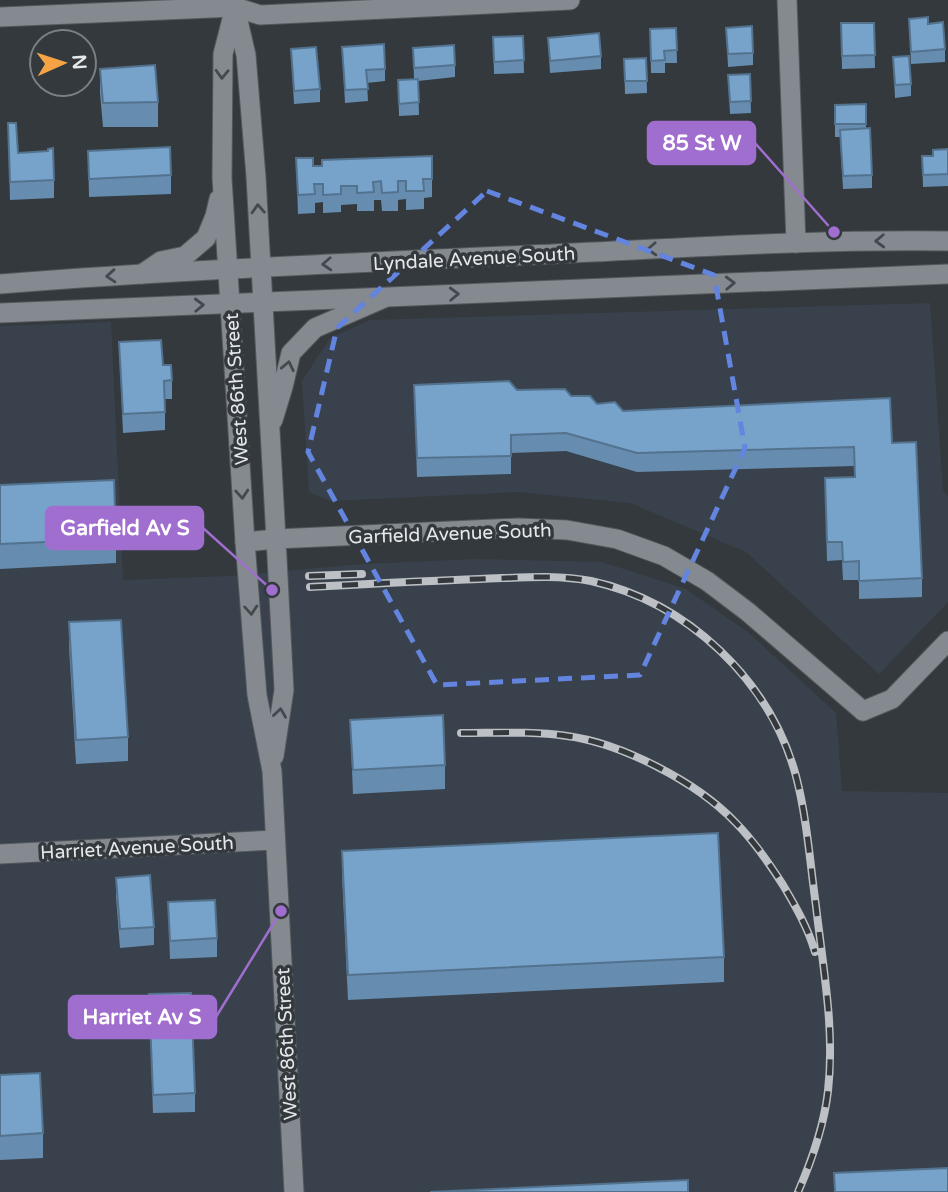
<svg xmlns="http://www.w3.org/2000/svg" width="948" height="1192" font-family="'Varela Round',sans-serif">
<style>
.built{fill:#39424c}
.lines{fill:none;stroke-linecap:round;stroke-linejoin:round}
.minor-casing{stroke:#54585c;stroke-width:21}
.tertiary-casing{stroke:#54585c;stroke-width:21}
.secondary-casing{stroke:#54585c;stroke-width:21}
.minor{stroke:#848a90;stroke-width:19}
.tertiary{stroke:#848a90;stroke-width:19}
.secondary{stroke:#848a90;stroke-width:19}
.rail-casing{stroke:#bdc0c4;stroke-width:8}
.rail{stroke:#33393d;stroke-width:5;stroke-dasharray:16;stroke-linecap:butt}
.wall{fill:#668caf}
.building{fill:#77a3cb;stroke:#53728e;stroke-width:2}
.oneway{stroke:#43494e}
.marked{fill:none;stroke:#6384df;stroke-width:5;stroke-dasharray:14 9;stroke-linejoin:round}
.labels{text-anchor:middle;stroke-width:7;stroke-linejoin:round;paint-order:stroke}
.street-label{font-size:19px;fill:#e5e8eb;stroke:#33393d}
.leader{fill:none;stroke:#a06ece;stroke-width:2.5}
.callout-dot{fill:#a06ece;stroke:#33393d;stroke-width:2.5}
.callout{fill:#a06ece;stroke:#a06ece;stroke-width:2.5}
.callout-label{font-size:21px;text-anchor:middle;font-weight:bold;fill:#fff}
</style>
<rect width="100%" height="100%" fill="#33393d"/>
<!-- built -->
<path class="built" d="M930 303 943 490 948 496V602L879 674 746 552 630 503 518 492 331 501 309 492 302 381 330 338 370 320Z
M111 322 123 580 230 576 363 564 477 559 602 562 686 589 749 633 836 713 842 791 948 793V1192H0V326Z"/>
<g class="lines">
<defs>
<path id="minor" d="M787 0 796 243
M0 17 235 7 260 15 570 0
M245 542 276 539
M863 711 892 699 948 641
M0 854 275 840"/>
<path id="tertiary" d="M235 7 223 54 222 178 245 542 257 695 272 771 294 1192
M236 12 246 55 256 177 276 539 284 690 274 756
M142 274 161 261 185 256 206 238 215 216 219 199
M273 420 283 387 291 353 315 328 384 298
M276 539 518 528 567 530 617 539 664 556 707 581 748 612 863 711"/>
<path id="secondary" d="M0 284C176 270 353 263 529 255 669 249 808 239 948 241
M0 313 948 274"/>
</defs>
<!-- minor casing -->
<use href="#minor" class="minor-casing"/>
<!-- tertiary casing -->
<use href="#tertiary" class="tertiary-casing"/>
<!-- secondary casing -->
<use href="#secondary" class="secondary-casing"/>
<!-- minor -->
<use href="#minor" class="minor"/>
<!-- tertiary -->
<use href="#tertiary" class="tertiary"/>
<!-- secondary -->
<use href="#secondary" class="secondary"/>
<defs>
<path id="rail" d="M309 576 362 574
M310 587C367 584 423 581 480 579 516 578 555 574 591 581 687 602 770 680 796 776 807 818 810 863 816 906 823 968 835 1029 828 1091 824 1126 812 1160 798 1192
M461 733C497 733 532 731 567 736 621 743 697 782 735 822 754 841 769 863 783 885 796 907 808 928 815 952"/>
</defs>
<!-- rail casing -->
<use href="#rail" class="rail-casing"/>
<!-- rail -->
<use href="#rail" class="rail"/>
</g>
<!-- wall -->
<path class="wall" d="M909 19 945 49V62L911 64Z
M841 23H874L875 68 842 69Z
M676 28 677 63H665V73H651L650 29Z
M726 28 753 53V65L728 67Z
M523 36 524 73 494 74 493 37Z
M548 38 601 56V69L550 73Z
M342 47 385 69V81L367 83 368 101 345 103Z
M413 48 455 65V77L418 81 419 115 399 116 398 80 414 79Z
M291 49 320 89V102L294 104Z
M893 57 911 84V96L895 98Z
M646 58 647 93 625 94 624 59Z
M100 69 158 102V127H103L100 93Z
M750 74 751 113 730 114 728 75Z
M866 104V129L872 175V188L843 189 840 137H835V105Z
M8 123 18 153 54 180V198L10 200Z
M948 149V186L923 187 922 156H933Z
M88 151 171 175V194L89 197Z
M432 156V197L424 198V209L406 210V199L398 200V211H382L381 200H374V211H357V204L341 205V212L323 213V202L315 203V213L298 214 296 158 313 166Z
M119 342 163 365 172 380V399H165V430L123 433Z
M414 385 517 390 571 396 623 411 892 443 922 578V597L859 599V580H843L842 560 827 561 825 478 854 477V466L637 472 566 451 511 453V474L417 477Z
M0 485 116 539V563L0 569Z
M69 622 128 737V761L76 764 69 647Z
M350 720 445 765V789L353 794Z
M342 851 724 957V982L348 1000 342 875Z
M116 878 154 927V945L120 948 116 897Z
M168 902 217 938V957L170 959Z
M149 994 195 1093V1112L153 1113Z
M0 1075 43 1133V1158L0 1160Z"/>
<!-- building -->
<path class="building" d="M928 17V24L943 22 945 49 911 52 909 19Z
M841 23H874L875 55 842 56Z
M752 26 753 53 728 54 726 28Z
M676 28 677 50 664 51 665 60 651 61 650 29Z
M599 33 601 56 550 61 548 38Z
M523 36 524 60 494 62 493 37Z
M384 44 385 69 366 70 368 89 345 90 342 47Z
M454 45 455 65 414 68 413 48Z
M316 47 320 89 294 91 291 49Z
M909 56 911 84 895 85 893 57Z
M646 58 647 81H625L624 59Z
M155 65 158 102 103 103 100 69Z
M750 74 751 101 730 102 728 75Z
M418 79 419 102 399 104 398 80Z
M866 104V124H835V105Z
M8 123H16L18 153 48 151V149L53 148 54 180 10 182Z
M870 128 872 175 843 176 840 130Z
M170 147 171 175 89 179 88 151Z
M948 149V174L923 175 922 156H933V150Z
M432 156V179H423L424 191H406V181H398V192L382 193 381 181 373 182 374 192 357 193V186H341V194L323 195V184H314L315 194 298 195 296 158H313V166H322V160Z
M161 340 163 365H171L172 380 164 381 165 412 123 414 119 342Z
M509 381 517 390 565 389 571 396H590L597 404 615 402 623 411 890 398 892 443 916 442 922 578 859 581V561L843 562 842 542H827L825 478 855 477 854 447 637 453 566 433 511 435V456L417 458 414 385Z
M114 480 116 539 0 544V485Z
M121 620 128 737 76 740 69 622Z
M443 715 445 765 353 770 350 720Z
M718 833 724 957 348 975 342 851Z
M150 875 154 927 120 929 116 878Z
M215 900 217 938 170 941 168 902Z
M191 993 195 1093 153 1095 149 994Z
M40 1073 43 1133 0 1136V1075Z
M948 1168V1192H835L834 1173Z
M688 1180V1192H430Z"/>
<!-- one-way arrows -->
<defs><path id="oneway-chevron" d="M-2-3.5L2.5 0L-2 3.5" fill="none" stroke-width="1.6" stroke-linecap="round" stroke-linejoin="round" transform="scale(1.75)"/></defs>
<g class="oneway">
<use href="#oneway-chevron" transform="translate(222 74) rotate(92)"/>
<use href="#oneway-chevron" transform="translate(258 209) rotate(-93)"/>
<use href="#oneway-chevron" transform="translate(880 241) rotate(178)"/>
<use href="#oneway-chevron" transform="translate(652 249) rotate(177)"/>
<use href="#oneway-chevron" transform="translate(327 264) rotate(177)"/>
<use href="#oneway-chevron" transform="translate(111 276) rotate(176)"/>
<use href="#oneway-chevron" transform="translate(730 283) rotate(-2)"/>
<use href="#oneway-chevron" transform="translate(454 294) rotate(-2)"/>
<use href="#oneway-chevron" transform="translate(199 305) rotate(-2)"/>
<use href="#oneway-chevron" transform="translate(288 366) rotate(-78)"/>
<use href="#oneway-chevron" transform="translate(242 494) rotate(86)"/>
<use href="#oneway-chevron" transform="translate(251 610) rotate(86)"/>
<use href="#oneway-chevron" transform="translate(280 713) rotate(-82)"/>
</g>
<!-- marked area -->
<path class="marked" d="M487 191 714 275 745 448 640 675 437 685 308 452 337 328Z"/>
<g class="labels">
<!-- street labels -->
<g class="street-label">
<text transform="translate(474 258) rotate(-3)" y="7">Lyndale Avenue South</text>
<text transform="translate(236 389) rotate(-94)" y="7">West 86th Street</text>
<text transform="translate(450 533) rotate(-2)" y="7">Garfield Avenue South</text>
<text transform="translate(137 847) rotate(-3)" y="7">Harriet Avenue South</text>
<text transform="translate(286 1044) rotate(-93)" y="7">West 86th Street</text>
</g>
</g>
<!-- callouts -->
<path class="leader" d="M834 232L755 143M272 590L203 528M281 911L216 1017"/>
<g class="callout-dot">
<circle cx="834" cy="232" r="7"/>
<circle cx="272" cy="590" r="7"/>
<circle cx="281" cy="911" r="7"/>
</g>
<g class="callout">
<rect x="648" y="122" width="107" height="42" rx="7"/>
<rect x="46" y="507" width="157" height="42" rx="7"/>
<rect x="69" y="996" width="147" height="42" rx="7"/>
</g>
<g class="callout-label">
<text x="702" y="150">85 St W</text>
<text x="125" y="535">Garfield Av S</text>
<text x="142" y="1024">Harriet Av S</text>
</g>
<!-- north arrow -->
<g transform="translate(63 63) rotate(87)"><circle r="33" fill="#33393d" stroke="#7a7f83" stroke-width="2"/>
<path d="M0-5L12 26L0 18L-12 26Z" fill="#f5a345"/>
<text y="-10" font-size="19" font-weight="bold" text-anchor="middle" fill="#e5e8eb">N</text>
</g>
</svg>
